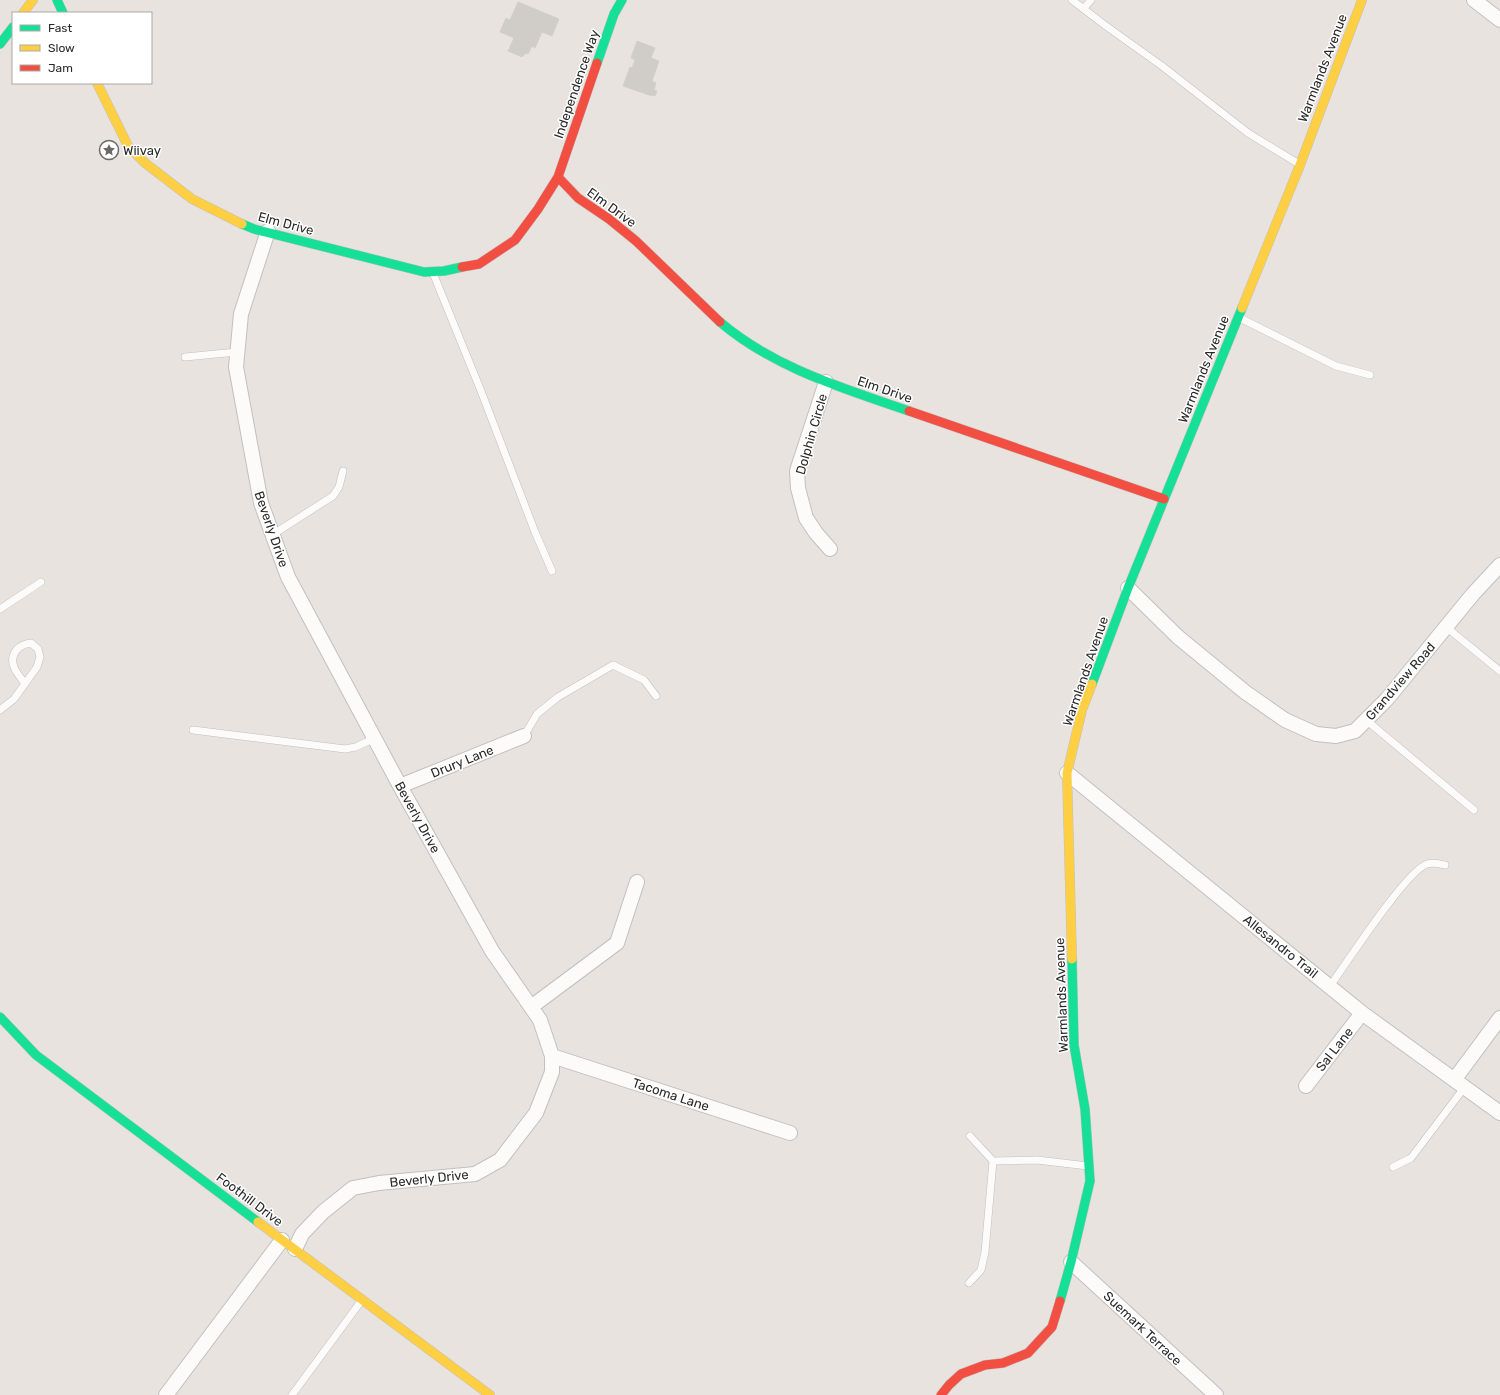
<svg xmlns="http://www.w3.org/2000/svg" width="1500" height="1395" font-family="Rubik,sans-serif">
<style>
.building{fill:#d0cdc9;stroke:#d3cfcb}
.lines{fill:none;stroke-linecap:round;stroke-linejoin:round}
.lane-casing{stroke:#c1c0c0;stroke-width:8}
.street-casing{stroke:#c1c0c0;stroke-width:16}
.fast-casing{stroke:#c1c0c0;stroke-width:10}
.slow-casing{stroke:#c1c0c0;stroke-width:10}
.jam-casing{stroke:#c1c0c0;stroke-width:10}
.lane{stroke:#fcfbfa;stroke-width:7}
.street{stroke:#fcfbfa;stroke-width:14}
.fast{stroke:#16e098;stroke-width:9}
.slow{stroke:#ffcf43;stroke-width:9}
.jam{stroke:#f24e42;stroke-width:9}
.labels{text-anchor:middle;stroke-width:3;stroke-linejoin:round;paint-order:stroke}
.street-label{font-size:13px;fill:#292929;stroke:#fff}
.poi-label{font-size:13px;fill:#292929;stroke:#fff;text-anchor:start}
</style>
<rect width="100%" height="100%" fill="#e8e3de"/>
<!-- building -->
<path class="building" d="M518 2 559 19 552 36 542 32 535 48 532 46 528 54 526 53 522 57 508 51 514 38 500 32 506 18 510 20Z
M637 41 655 48 651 58 659 61 652 81 656 83 654 90 657 91 655 96 652 95V96L623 86 630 67 632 68 635 60 631 58Z"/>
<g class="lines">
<defs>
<path id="lane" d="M1072 0 1106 26 1162 66 1248 133 1299 164
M1083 9 1091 0
M433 273 481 391 535 532 552 571
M1240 318 1336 366 1370 375
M185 357 237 352
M272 535 333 496 339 487 343 471
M0 609 41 582
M1446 627 1500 671
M0 710 14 699 37 667 40 657 38 649 31 643C19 644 9 654 14 667 16 673 21 678 25 683
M1366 720 1474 810
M193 730 345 749 356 747 375 738
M524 736 537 714 558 697 613 665 644 680 656 696
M1330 986C1346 964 1406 871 1427 864 1433 862 1440 864 1445 865
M993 1161 1037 1160 1088 1166
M1393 1167 1411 1158 1464 1088
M969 1283 981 1270 985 1252 993 1161 970 1136
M292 1395 362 1300"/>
<path id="street" d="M1474 0 1500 20
M268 231 241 314 236 367 261 503 288 577 400 786 492 951 540 1020 552 1056V1072L536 1113 500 1160 475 1174 379 1183 353 1188 323 1212 302 1234 295 1249
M826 382 797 471 798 488 806 518 816 533 830 549
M1128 588 1178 637 1245 692 1285 720 1316 734 1336 736 1355 731 1387 699 1473 594 1500 565
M1067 773 1362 1013 1500 1113
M400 786 524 736
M531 1007 617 943 637 882
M552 1056 790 1133
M1454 1080 1500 1018
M1306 1086 1362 1013
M1071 1262 1216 1395
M166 1395 282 1240"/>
<path id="fast" d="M57 0 63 13
M0 44 13 27
M597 63 614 14 622 0
M242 224 254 229 424 272 444 271 462 267
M720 322C774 368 843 388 909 411
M1092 684 1128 588 1242 308
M0 1017 36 1055 258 1222
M1060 1301 1071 1262 1090 1181 1085 1109 1074 1045 1072 959"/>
<path id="slow" d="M23 13 33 0
M97 83 128 146 145 163 192 199 242 224
M1242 308 1300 165 1362 0
M1072 959 1067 773 1082 710 1092 684
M258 1222 490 1395"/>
<path id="jam" d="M558 177 578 198 609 219 636 241 720 322
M462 267 479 264 515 240 538 209 558 177 597 63
M909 411 1164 499
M941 1395 949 1385 961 1374 985 1365 1003 1363 1028 1353 1052 1327 1060 1301"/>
</defs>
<!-- lane casing -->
<use href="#lane" class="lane-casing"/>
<!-- street casing -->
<use href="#street" class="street-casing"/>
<!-- fast casing -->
<use href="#fast" class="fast-casing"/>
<!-- slow casing -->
<use href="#slow" class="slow-casing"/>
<!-- jam casing -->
<use href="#jam" class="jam-casing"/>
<!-- lane -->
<use href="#lane" class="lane"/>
<!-- street -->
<use href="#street" class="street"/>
<!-- fast -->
<use href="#fast" class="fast"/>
<!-- slow -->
<use href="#slow" class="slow"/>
<!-- jam -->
<use href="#jam" class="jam"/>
</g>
<!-- icons -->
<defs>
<symbol id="sight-ring" viewBox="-11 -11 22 22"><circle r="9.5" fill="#fff" stroke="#6c6a68" stroke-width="1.5"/><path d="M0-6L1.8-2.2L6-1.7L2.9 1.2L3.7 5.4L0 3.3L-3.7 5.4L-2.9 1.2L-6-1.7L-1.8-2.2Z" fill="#6c6a68"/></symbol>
</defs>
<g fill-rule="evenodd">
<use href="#sight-ring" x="98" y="139" width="22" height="22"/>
</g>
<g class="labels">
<!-- street labels -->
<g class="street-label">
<text transform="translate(1322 68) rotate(-69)" y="5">Warmlands Avenue</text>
<text transform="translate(576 84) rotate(-71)" y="5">Independence Way</text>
<text transform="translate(612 207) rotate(36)" y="5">Elm Drive</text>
<text transform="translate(286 223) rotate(15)" y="5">Elm Drive</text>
<text transform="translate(1203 369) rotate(-68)" y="5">Warmlands Avenue</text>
<text transform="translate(885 389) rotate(19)" y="5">Elm Drive</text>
<text transform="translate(811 434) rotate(-74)" y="5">Dolphin Circle</text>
<text transform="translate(272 529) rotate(71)" y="5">Beverly Drive</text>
<text transform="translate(1085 671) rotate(-71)" y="5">Warmlands Avenue</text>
<text transform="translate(1400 681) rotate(-49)" y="5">Grandview Road</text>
<text transform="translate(462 761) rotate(-22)" y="5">Drury Lane</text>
<text transform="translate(418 817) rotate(61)" y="5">Beverly Drive</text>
<text transform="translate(1281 946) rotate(39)" y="5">Allesandro Trail</text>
<text transform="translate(1061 995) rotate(-92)" y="5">Warmlands Avenue</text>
<text transform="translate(1334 1049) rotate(-52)" y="5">Sal Lane</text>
<text transform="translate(671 1094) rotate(18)" y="5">Tacoma Lane</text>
<text transform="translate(429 1178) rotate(-6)" y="5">Beverly Drive</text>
<text transform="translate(250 1199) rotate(37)" y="5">Foothill Drive</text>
<text transform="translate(1143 1328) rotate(43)" y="5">Suemark Terrace</text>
</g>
<!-- poi labels -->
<g class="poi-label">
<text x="123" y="155">Wiivay</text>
</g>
</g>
<!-- legend -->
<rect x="12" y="12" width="140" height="72" fill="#ffffff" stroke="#a9a9a9"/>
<rect x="20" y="25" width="20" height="6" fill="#16e098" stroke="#a9a9a9"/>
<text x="48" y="32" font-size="12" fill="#292929">Fast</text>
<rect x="20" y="45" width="20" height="6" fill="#ffcf43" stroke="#a9a9a9"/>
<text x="48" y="52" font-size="12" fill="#292929">Slow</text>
<rect x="20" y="65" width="20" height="6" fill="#f24e42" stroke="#a9a9a9"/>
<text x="48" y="72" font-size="12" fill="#292929">Jam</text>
</svg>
